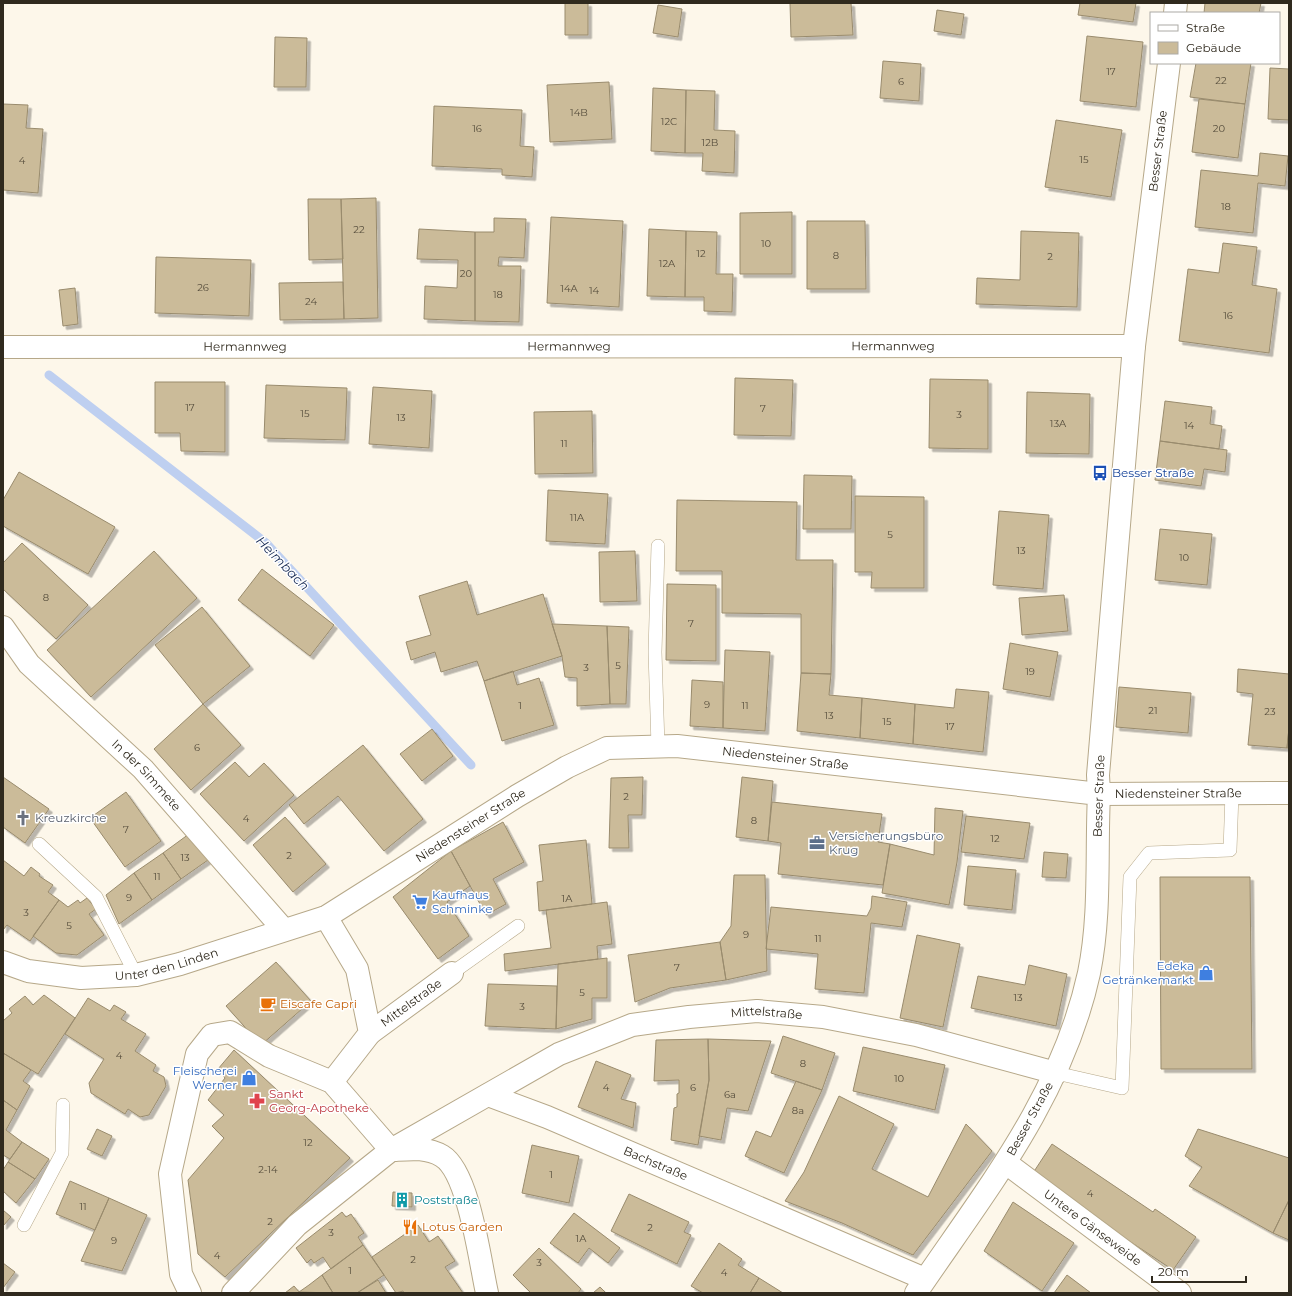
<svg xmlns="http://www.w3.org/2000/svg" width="1292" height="1296" font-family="Montserrat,sans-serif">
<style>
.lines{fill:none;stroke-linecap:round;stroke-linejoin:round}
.stream{stroke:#becff0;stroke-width:9}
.building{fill:#cbbb99;stroke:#998b6d;filter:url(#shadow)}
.service-casing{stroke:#b6a889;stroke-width:14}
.minor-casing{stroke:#b6a889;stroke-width:24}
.tertiary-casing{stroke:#b6a889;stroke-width:24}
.secondary-casing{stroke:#b6a889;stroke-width:24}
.service{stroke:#fff;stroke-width:13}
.minor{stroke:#fff;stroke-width:22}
.tertiary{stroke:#fff;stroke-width:22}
.secondary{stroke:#fff;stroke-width:22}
.labels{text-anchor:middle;stroke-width:3;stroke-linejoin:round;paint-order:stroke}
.number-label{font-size:10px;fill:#574e3d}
.street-label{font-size:12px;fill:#302a1e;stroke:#fff}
.transit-label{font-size:12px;fill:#164399;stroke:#fff;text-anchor:start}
.worship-label{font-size:12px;fill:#5b616d;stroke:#fff;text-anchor:start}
.service-label{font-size:12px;fill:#4e5e75;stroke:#fff;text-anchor:start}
.shop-label{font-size:12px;fill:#366cbe;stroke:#fff;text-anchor:end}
.food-label{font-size:12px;fill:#c56008;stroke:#fff;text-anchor:start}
.health-label{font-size:12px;fill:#be3a42;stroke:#fff;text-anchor:start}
.culture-label{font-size:12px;fill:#0d838f;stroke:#fff;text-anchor:start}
.water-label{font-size:13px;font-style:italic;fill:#162953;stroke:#fff}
</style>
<defs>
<filter id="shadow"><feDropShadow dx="3.5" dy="3.5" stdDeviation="0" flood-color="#0004"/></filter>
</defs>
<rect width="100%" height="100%" fill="#fdf7ea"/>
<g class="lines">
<!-- stream -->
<path class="stream" d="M49 375 266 543 471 765"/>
</g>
<!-- building -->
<path class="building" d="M565 3H588V35H565Z
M790 3H851L853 35 791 37Z
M1080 3H1136L1133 22 1078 15Z
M1205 3H1261L1259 13H1204Z
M658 5 682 9 678 37 653 33Z
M937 10 964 14 961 35 934 31Z
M1087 36 1143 42 1136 107 1080 101Z
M275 37 307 38 306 87H274Z
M883 61 921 64 919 101 880 98Z
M1196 63H1251L1245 104 1190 97Z
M1270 68 1289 69V120L1268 119Z
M609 82 612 139 550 142 547 85Z
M653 88 686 90 685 153 651 151Z
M686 90 715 91 714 130 735 131 734 173 702 171 703 153H685Z
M1199 99 1245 104 1238 158 1192 152Z
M3 104 28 105 26 128 43 129 38 193 3 190Z
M434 106 522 110 520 146 534 147 532 177 502 175V169L432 166Z
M1056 120 1122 130 1111 197 1045 187Z
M1260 153 1288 156 1285 186 1258 183 1253 233 1195 227 1201 170 1258 176Z
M376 198 378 318 344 319 341 199Z
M308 199H341L343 259 309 260Z
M792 212V274H740V213Z
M551 217 623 221 619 307 547 303Z
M494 218 526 219 524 258 499 257 498 266H521L519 322 475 321V232H494Z
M807 221H865L866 289H807Z
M419 229 475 232V321L424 319 425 286 457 288 458 260 417 259Z
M649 229 686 231 685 297 647 296Z
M686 231 717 232 716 274H733L732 312 704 311V297H685Z
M1021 231 1079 233 1077 307 976 304 977 278 1020 280Z
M1223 243 1257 247 1252 285 1277 289 1269 353 1179 341 1188 269 1219 273Z
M156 257 251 260 249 316 155 313Z
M343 282 344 319 280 320 279 283Z
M75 288 78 324 63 326 59 290Z
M735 378 793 380 791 436 734 435Z
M930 379 988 380V449L929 448Z
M155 382H225V452L181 451 180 433H155Z
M266 385 347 388 345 440 264 438Z
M373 387 432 391 429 448 369 444Z
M1027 392 1090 394 1089 454 1026 453Z
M1165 401 1212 407 1210 424 1222 426 1219 449 1160 441Z
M592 411 593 473 535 474 534 412Z
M1160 441 1227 450 1225 472 1204 469 1201 486 1155 480Z
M19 472 115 527 88 574 3 526V500Z
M804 475 852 476 851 529H803Z
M548 490 608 494 605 544 546 541Z
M855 496 924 497V588H871L872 572H855Z
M677 500 797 502 796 560H833L831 674 801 673V614L722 613V571H676Z
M999 511 1049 515 1043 589 993 585Z
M1160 529 1212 534 1207 585 1155 580Z
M22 543 88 605 56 639 3 589V563Z
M154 551 197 598 91 697 47 650Z
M635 551 637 601 600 602 599 552Z
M262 569 334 625 310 656 238 600Z
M467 581 477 615 543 594 562 656 484 681 477 661 441 672 435 652 411 660 406 642 431 635 419 596Z
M667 584 716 585V661L666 660Z
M1064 595 1068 631 1022 635 1019 598Z
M202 607 250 666 203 704 155 645Z
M552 624 607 626 610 704 577 706V678L565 677 562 656Z
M607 626 629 627 626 704H610Z
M1010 643 1058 652 1050 697 1003 689Z
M725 650 770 652 765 731 723 728Z
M1238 669 1289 674V728L1287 748 1248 745 1253 694 1237 692Z
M513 671 517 685 539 678 554 725 502 741 484 681Z
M801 673 831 674 829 695 862 698 860 738 797 731Z
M692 680 723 682V728L690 726Z
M1119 687 1191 693 1188 733 1116 727Z
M956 689 989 692 983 752 913 744 915 704 954 708Z
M862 698 915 704 913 744 860 738Z
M203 704 241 745 191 790 154 749Z
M1289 728V748H1287Z
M432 729 453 756 422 781 400 754Z
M363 745 423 819 384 851 338 796 304 824 289 805Z
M235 762 249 777 264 763 294 795 244 841 200 794Z
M3 777 49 809 25 843 3 827Z
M643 777 642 815H628L629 848H609L611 778Z
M742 777 773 781 768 841 736 837Z
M126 792 161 841 125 867 90 818Z
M772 802 882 814 878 842 890 844 883 885 778 874 781 843 768 841Z
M935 808 963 811 957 862 949 905 882 893 890 844 934 855Z
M966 816 1030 823 1024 859 961 852Z
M285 817 326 864 293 892 253 845Z
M503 822 524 862 493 879 506 904 486 915 451 851Z
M189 834 208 860 181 879 163 853Z
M586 840 592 904 539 911 537 882 543 881 539 845Z
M451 851 470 886 447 902 469 936 438 959 393 897Z
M1044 852 1068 854 1066 878 1042 877Z
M163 853 181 879 152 900 134 873Z
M3 860 24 876 31 867 40 874 39 876 53 885 48 892 59 900 30 941 7 925 3 930Z
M968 866 1016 870 1012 910 964 905Z
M134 873 152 900 119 924 106 895Z
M734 875H765L767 971 726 980 720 942 731 926Z
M1160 877H1250L1252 1069H1161Z
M872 896 907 902 902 927 871 923 864 993 815 989 818 954 766 949 771 907 867 916 871 908Z
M87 898 96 909 89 914 104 935 77 955 56 953 33 936 59 900 68 907 78 900 80 903Z
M607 902 612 944 597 946 598 959 505 971 504 954 551 948 546 910Z
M917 935 960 944 943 1027 900 1018Z
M720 942 726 980 670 988 635 1002 628 955Z
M607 958V998H592V1019L556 1029 558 964Z
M276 962 311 1001 261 1045 226 1006Z
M1029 965 1067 974 1056 1026 971 1008 978 976 1025 985Z
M488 984 557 986 556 1029 485 1026Z
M44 995 75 1018 38 1074 3 1053V1021L12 1013 9 1009 25 996 33 1005Z
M88 998 110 1011 114 1005 126 1012 121 1019 146 1034 135 1051 156 1065 153 1071 164 1077 166 1086 149 1115 140 1117 128 1109 125 1114 91 1093 89 1083 104 1059 65 1034Z
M783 1036 835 1053 822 1090 771 1073Z
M708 1039 709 1080 698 1145 671 1140 674 1108 677 1107V1094L679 1093V1080L654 1081 656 1040Z
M708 1039 771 1041 748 1111 727 1108 721 1140 699 1136 709 1080Z
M863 1047 945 1065 935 1110 853 1091Z
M234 1050 350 1158 225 1277 198 1254 188 1180 224 1138 212 1126 224 1115 208 1100 225 1078 218 1069Z
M3 1053 31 1070 23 1081 30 1086 17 1110 3 1100Z
M596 1061 631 1075 621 1099 636 1103 633 1128 578 1107Z
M796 1081 822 1090 784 1173 745 1156 756 1131 771 1137Z
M839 1096 894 1124 872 1169 928 1197 966 1124 992 1151 913 1255 842 1223 785 1201 804 1172Z
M3 1100 17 1110 6 1130 22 1142 10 1159 3 1155Z
M97 1129 112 1136 102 1156 87 1149Z
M1198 1129 1289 1158V1200L1273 1233 1189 1186 1202 1167 1185 1156Z
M22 1142 49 1159 35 1179 8 1162Z
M1052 1144 1153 1212 1155 1209 1196 1237 1173 1270 1031 1176Z
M532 1145 579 1156 569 1203 522 1193Z
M8 1162 35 1179 16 1203 3 1191V1170Z
M70 1181 109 1198 95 1230 56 1214Z
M393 1192 412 1193V1207L392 1206Z
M629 1194 689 1222 684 1232 691 1235 677 1264 611 1231Z
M109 1198 147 1215 122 1271 81 1261Z
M1289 1200V1240L1273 1233Z
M1013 1202 1074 1243 1042 1291 984 1251Z
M3 1210 11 1217 3 1226Z
M342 1212 346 1217 351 1214 364 1233 358 1237 363 1245 331 1269 323 1257 314 1263 311 1259 307 1263 296 1248Z
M574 1213 620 1248 608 1263 589 1248 578 1263 550 1243Z
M418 1225 429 1242 438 1236 455 1261 445 1267 463 1293H404L403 1291 396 1293 372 1257Z
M719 1243 742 1259 738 1265 759 1278 750 1293H703L691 1286Z
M363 1245 384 1275 357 1293H333L322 1275Z
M539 1248 581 1289 578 1293H531L513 1275Z
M3 1263 15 1272 3 1288Z
M322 1275 333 1293 299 1292 309 1285Z
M1067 1275 1091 1293H1054Z
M759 1278 783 1293H750Z
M378 1280 386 1293H357Z
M294 1286 300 1293H285Z
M600 1287 606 1293H593Z"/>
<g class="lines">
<defs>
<path id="service" d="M658 746 655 652 658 546
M39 844 96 897 136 975
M452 973 518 926
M1056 1073 1122 1088 1130 877 1149 853 1230 850 1232 793
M24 1225 62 1153 63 1105"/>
<g id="minor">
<path id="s1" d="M3 347 1134 346"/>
<path id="s2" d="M3 627 29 664 143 769 284 930"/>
<path d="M326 917 357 969 370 1033 332 1082"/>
<path id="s3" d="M370 1033 452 973"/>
<path id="s4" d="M488 1095 547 1117 925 1279"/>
<path d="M394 1150C410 1149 427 1147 442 1156 469 1172 480 1262 487 1293"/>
<path id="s5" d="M1006 1163 1180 1293"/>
<path d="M190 1293 181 1274 170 1174 197 1054 212 1035 230 1032 269 1056 332 1082 391 1150"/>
<path id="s6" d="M233 1293 297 1225 391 1150 559 1054 632 1025 689 1017 757 1011 823 1017 916 1035 1056 1073"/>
</g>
<g id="tertiary">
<path id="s7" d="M3 962 28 971 81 978 136 975 180 964 326 917 517 796 567 767 607 748 677 746 1099 794C1096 854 1101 914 1089 973 1062 1097 985 1191 916 1293"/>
</g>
<g id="secondary">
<path d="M1175 13 1176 3"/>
<path id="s8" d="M1169 63 1134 346 1098 775 1099 794 1289 793"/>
</g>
</defs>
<!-- service casing -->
<use href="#service" class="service-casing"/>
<!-- minor casing -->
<use href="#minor" class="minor-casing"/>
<!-- tertiary casing -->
<use href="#tertiary" class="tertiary-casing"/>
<!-- secondary casing -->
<use href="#secondary" class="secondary-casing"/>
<!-- service -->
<use href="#service" class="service"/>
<!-- minor -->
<use href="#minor" class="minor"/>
<!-- tertiary -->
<use href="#tertiary" class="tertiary"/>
<!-- secondary -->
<use href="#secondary" class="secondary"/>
</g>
<!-- icons -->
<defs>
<symbol id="bus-bare" viewBox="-9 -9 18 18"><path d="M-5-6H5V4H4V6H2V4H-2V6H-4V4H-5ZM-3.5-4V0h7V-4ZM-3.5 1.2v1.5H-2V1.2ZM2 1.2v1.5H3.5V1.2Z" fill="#1a4fb4" stroke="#fff" stroke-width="2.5" paint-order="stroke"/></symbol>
<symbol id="church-bare" viewBox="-9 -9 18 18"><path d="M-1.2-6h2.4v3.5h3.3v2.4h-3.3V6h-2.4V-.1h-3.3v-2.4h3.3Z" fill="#6b7280" stroke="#fff" stroke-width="2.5" paint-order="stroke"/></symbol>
<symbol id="office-bare" viewBox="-9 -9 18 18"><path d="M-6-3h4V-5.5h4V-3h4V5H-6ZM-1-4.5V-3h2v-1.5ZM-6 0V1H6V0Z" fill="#5c6f8a" stroke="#fff" stroke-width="2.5" paint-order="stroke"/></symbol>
<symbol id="supermarket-bare" viewBox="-9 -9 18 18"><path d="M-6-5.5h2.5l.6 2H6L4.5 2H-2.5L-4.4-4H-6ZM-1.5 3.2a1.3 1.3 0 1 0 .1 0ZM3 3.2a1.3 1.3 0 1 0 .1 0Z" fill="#3f7fe0" stroke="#fff" stroke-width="2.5" paint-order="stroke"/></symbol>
<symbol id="shop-bare" viewBox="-9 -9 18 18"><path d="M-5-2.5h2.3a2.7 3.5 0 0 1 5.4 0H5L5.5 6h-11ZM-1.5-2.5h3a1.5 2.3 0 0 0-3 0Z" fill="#3f7fe0" stroke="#fff" stroke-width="2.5" paint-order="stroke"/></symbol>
<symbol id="cafe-bare" viewBox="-9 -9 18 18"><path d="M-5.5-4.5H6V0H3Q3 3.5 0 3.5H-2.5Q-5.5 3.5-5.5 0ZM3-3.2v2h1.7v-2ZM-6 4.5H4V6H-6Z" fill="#e8710a" stroke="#fff" stroke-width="2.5" paint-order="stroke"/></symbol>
<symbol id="pharmacy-bare" viewBox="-9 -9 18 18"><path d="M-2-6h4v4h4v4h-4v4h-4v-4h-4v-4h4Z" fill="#e0444e" stroke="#fff" stroke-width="2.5" paint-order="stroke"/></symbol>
<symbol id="building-bare" viewBox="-9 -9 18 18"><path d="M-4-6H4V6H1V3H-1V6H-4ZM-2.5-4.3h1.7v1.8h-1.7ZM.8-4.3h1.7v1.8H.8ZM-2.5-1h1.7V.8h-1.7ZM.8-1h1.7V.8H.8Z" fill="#0f9aa8" stroke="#fff" stroke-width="2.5" paint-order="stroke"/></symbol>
<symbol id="restaurant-bare" viewBox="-9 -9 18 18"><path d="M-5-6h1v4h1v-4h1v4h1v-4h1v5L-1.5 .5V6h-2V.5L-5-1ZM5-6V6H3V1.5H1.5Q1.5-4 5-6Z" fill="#e8710a" stroke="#fff" stroke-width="2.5" paint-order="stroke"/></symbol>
</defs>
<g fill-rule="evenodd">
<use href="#bus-bare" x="1089" y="462" width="22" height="22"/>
<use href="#church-bare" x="12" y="807" width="22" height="22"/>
<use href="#office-bare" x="806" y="832" width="22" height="22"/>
<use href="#supermarket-bare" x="409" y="891" width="22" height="22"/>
<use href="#shop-bare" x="1195" y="962" width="22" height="22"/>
<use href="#cafe-bare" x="257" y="993" width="22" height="22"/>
<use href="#shop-bare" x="238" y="1067" width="22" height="22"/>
<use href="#pharmacy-bare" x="246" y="1090" width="22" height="22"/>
<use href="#building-bare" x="391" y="1189" width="22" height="22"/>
<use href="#restaurant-bare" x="399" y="1216" width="22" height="22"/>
</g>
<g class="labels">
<!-- number labels -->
<g class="number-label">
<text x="1111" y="75">17</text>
<text x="1221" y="84">22</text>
<text x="901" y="85">6</text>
<text x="579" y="116">14B</text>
<text x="669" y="125">12C</text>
<text x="477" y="132">16</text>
<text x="1219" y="132">20</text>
<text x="710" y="146">12B</text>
<text x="1084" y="163">15</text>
<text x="22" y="164">4</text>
<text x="1226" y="210">18</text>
<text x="359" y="233">22</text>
<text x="766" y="247">10</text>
<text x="701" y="257">12</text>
<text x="836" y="259">8</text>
<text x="1050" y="260">2</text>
<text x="667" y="267">12A</text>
<text x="466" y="277">20</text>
<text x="203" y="291">26</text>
<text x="569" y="292">14A</text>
<text x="594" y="294">14</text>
<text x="498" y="298">18</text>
<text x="311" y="305">24</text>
<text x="1228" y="319">16</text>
<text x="190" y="411">17</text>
<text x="763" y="412">7</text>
<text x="305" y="417">15</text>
<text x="959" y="418">3</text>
<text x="401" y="421">13</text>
<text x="1058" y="427">13A</text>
<text x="1189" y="429">14</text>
<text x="564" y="447">11</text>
<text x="577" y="521">11A</text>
<text x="890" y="538">5</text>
<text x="1021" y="554">13</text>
<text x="1184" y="561">10</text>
<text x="46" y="601">8</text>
<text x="691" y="627">7</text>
<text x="618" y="669">5</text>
<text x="586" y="671">3</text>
<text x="1030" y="675">19</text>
<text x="707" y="708">9</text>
<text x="520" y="709">1</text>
<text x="745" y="709">11</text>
<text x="1153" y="714">21</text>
<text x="1270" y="715">23</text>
<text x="829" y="719">13</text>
<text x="887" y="725">15</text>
<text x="950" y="730">17</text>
<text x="197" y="751">6</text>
<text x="626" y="800">2</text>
<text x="246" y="822">4</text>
<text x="754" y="824">8</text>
<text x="126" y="833">7</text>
<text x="995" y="842">12</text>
<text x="289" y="859">2</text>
<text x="185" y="861">13</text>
<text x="157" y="880">11</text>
<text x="129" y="901">9</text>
<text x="567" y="902">1A</text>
<text x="26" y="916">3</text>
<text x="69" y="929">5</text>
<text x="746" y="938">9</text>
<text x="818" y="942">11</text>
<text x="677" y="971">7</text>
<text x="582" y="996">5</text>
<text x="1018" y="1001">13</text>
<text x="522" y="1010">3</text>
<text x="119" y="1059">4</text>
<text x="803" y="1067">8</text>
<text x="899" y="1082">10</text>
<text x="606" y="1091">4</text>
<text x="693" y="1091">6</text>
<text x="730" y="1098">6a</text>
<text x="798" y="1114">8a</text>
<text x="308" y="1146">12</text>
<text x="268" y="1173">2-14</text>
<text x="551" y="1178">1</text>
<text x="1090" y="1197">4</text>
<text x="83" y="1210">11</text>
<text x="270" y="1225">2</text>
<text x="650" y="1231">2</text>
<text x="331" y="1236">3</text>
<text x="581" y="1242">1A</text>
<text x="114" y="1244">9</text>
<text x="217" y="1259">4</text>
<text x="413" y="1263">2</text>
<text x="539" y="1266">3</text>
<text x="350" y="1274">1</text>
<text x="724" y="1276">4</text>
</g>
<!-- street labels -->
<g class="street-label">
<text transform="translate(1158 151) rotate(-83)" y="4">Besser Straße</text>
<text dy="4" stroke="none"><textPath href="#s1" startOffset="890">Hermannweg</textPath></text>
<text dy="4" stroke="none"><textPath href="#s1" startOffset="242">Hermannweg</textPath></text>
<text dy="4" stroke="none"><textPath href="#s1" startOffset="566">Hermannweg</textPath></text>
<text dy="4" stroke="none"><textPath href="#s7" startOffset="841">Niedensteiner Straße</textPath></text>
<text dy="4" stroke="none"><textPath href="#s2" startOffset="207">In der Simmete</textPath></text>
<text dy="4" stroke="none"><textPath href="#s8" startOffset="814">Niedensteiner Straße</textPath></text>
<text transform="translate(1099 796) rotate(-88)" y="4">Besser Straße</text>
<text dy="4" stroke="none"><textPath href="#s7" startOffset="505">Niedensteiner Straße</textPath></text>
<text dy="4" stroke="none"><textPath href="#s7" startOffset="167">Unter den Linden</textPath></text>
<text dy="4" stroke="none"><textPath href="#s3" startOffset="51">Mittelstraße</textPath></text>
<text dy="4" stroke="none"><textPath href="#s6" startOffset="621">Mittelstraße</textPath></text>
<text transform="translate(1030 1119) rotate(-61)" y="4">Besser Straße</text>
<text dy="4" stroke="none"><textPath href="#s4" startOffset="181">Bachstraße</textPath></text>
<text dy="4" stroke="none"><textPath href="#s5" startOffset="108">Untere Gänseweide</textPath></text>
</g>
<!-- transit labels -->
<g class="transit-label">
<text x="1112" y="477">Besser Straße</text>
</g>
<!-- worship labels -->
<g class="worship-label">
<text x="35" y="822">Kreuzkirche</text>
</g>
<!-- service labels -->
<g class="service-label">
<text x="829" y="840">Versicherungsbüro<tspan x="829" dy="14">Krug</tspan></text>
</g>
<!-- shop labels -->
<g class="shop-label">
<text x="432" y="899" text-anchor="start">Kaufhaus<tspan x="432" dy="14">Schminke</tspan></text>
<text x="1194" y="970">Edeka<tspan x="1194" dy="14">Getränkemarkt</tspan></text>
<text x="237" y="1075">Fleischerei<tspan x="237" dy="14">Werner</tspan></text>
</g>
<!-- food labels -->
<g class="food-label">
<text x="280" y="1008">Eiscafe Capri</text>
<text x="422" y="1231">Lotus Garden</text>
</g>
<!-- health labels -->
<g class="health-label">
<text x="269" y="1098">Sankt<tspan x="269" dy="14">Georg-Apotheke</tspan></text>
</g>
<!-- culture labels -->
<g class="culture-label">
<text x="414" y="1204">Poststraße</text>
</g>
<!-- water labels -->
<g class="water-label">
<text transform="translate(283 563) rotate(46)" y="5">Heimbach</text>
</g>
</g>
<!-- border -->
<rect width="1292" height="1296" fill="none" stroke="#302a1e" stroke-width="8"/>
<!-- legend -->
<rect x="1150" y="12" width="130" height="52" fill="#ffffff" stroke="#acaaa5"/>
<rect x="1158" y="25" width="20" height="6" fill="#ffffff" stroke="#acaaa5"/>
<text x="1186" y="32" font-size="12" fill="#302a1e">Straße</text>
<rect x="1158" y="42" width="20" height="12" fill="#cbbb99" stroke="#acaaa5"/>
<text x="1186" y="52" font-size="12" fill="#302a1e">Gebäude</text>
<!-- scale -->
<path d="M1152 1276v6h94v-6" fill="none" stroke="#302a1e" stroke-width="2"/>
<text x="1158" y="1276" font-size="12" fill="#302a1e" stroke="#ffffff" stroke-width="3" paint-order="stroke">20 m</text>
</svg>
